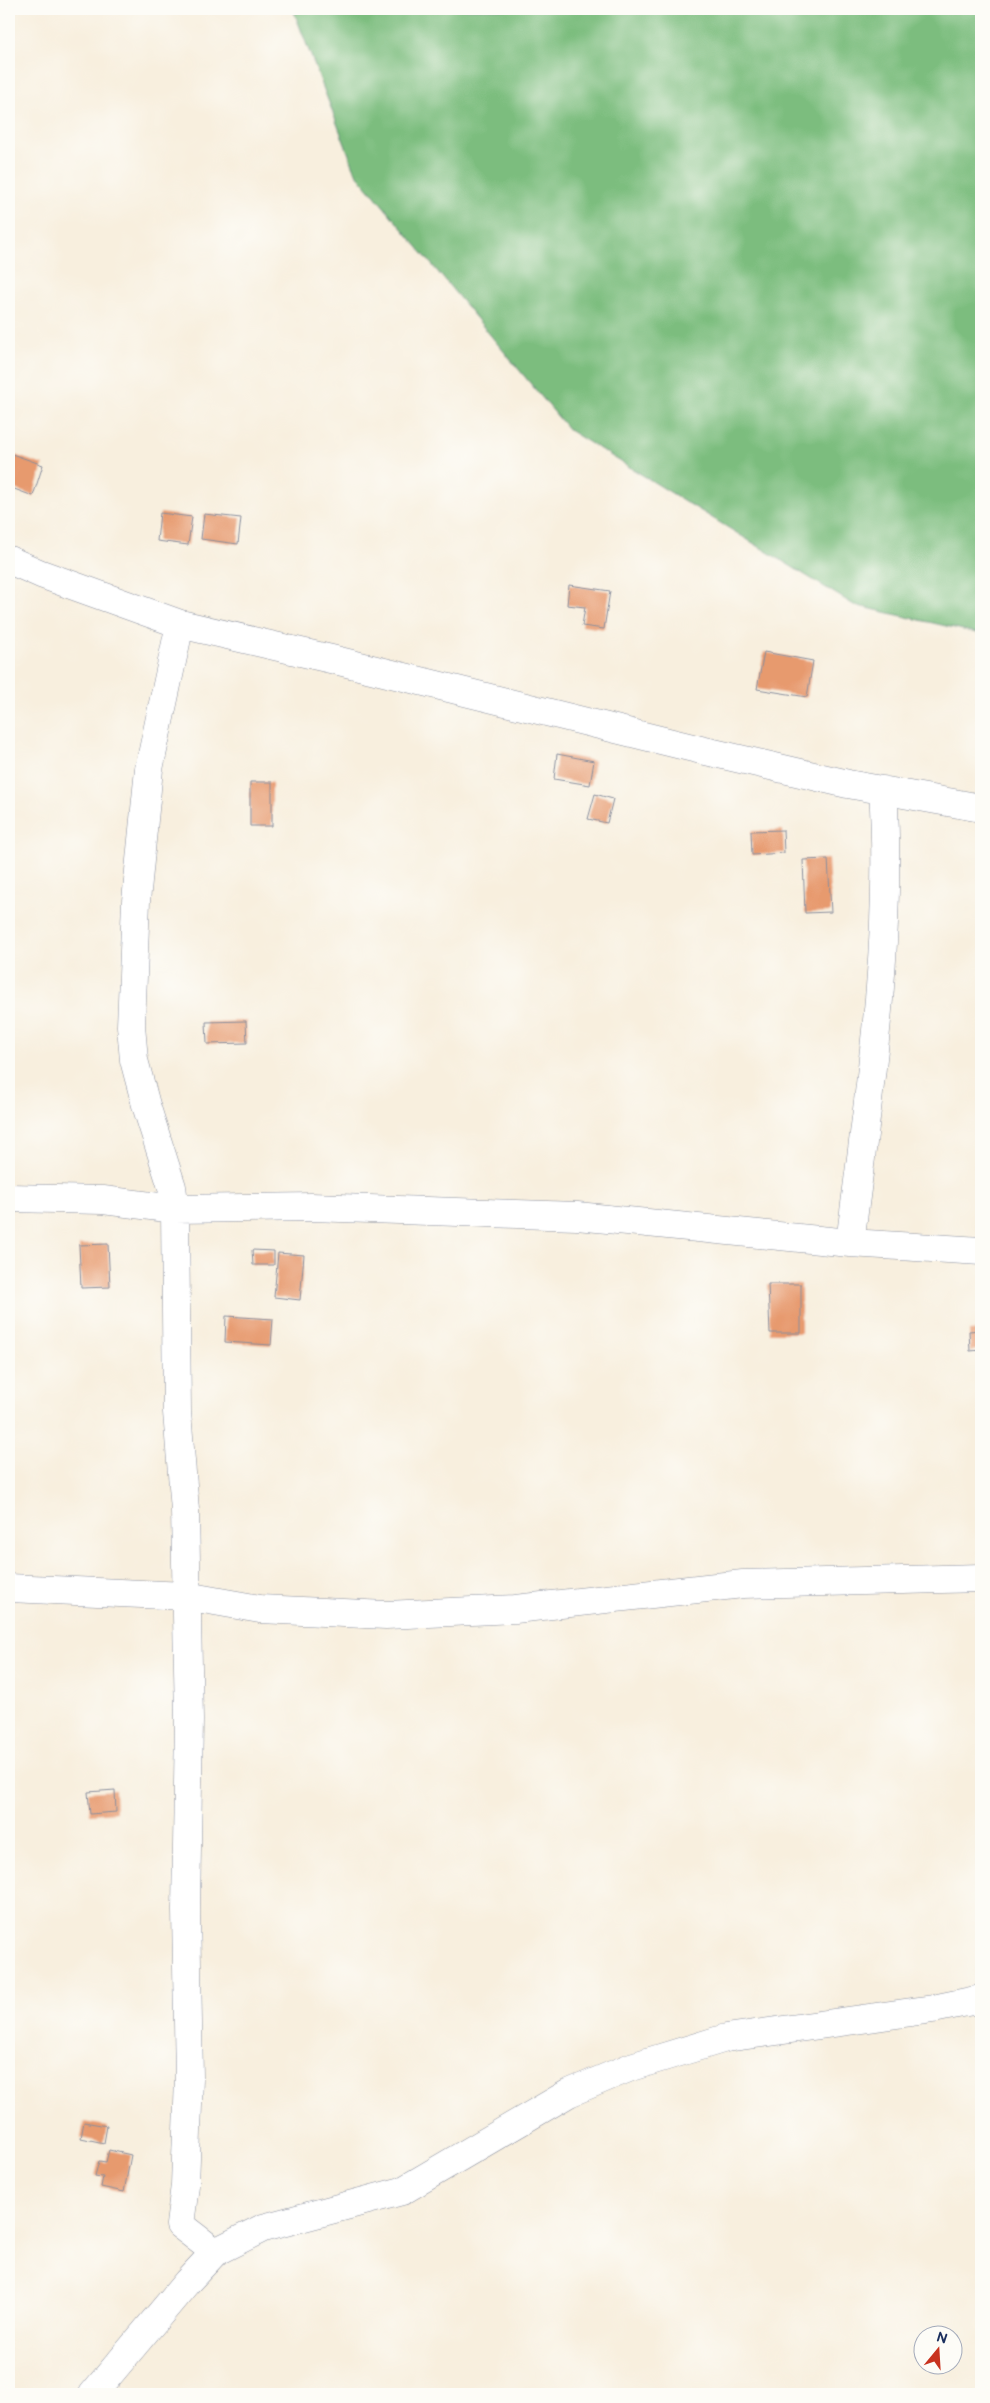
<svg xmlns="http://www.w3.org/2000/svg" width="990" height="2403" font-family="'Balsamiq Sans',sans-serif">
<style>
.forest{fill:#7cbd7e;stroke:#4c766e}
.building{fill:#e79a6e}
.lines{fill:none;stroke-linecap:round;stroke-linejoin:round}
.street-casing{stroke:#8a8f9e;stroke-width:29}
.street{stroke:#fff;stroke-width:28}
</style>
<rect width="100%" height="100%" fill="#fdfcf7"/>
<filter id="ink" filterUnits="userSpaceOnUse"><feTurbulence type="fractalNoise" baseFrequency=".02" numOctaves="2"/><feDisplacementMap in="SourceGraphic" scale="10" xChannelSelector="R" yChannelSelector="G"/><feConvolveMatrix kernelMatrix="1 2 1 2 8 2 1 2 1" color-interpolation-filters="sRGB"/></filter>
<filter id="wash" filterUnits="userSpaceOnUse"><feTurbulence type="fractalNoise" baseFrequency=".0096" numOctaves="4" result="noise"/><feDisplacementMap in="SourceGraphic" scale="20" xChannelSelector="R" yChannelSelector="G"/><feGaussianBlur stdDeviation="1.12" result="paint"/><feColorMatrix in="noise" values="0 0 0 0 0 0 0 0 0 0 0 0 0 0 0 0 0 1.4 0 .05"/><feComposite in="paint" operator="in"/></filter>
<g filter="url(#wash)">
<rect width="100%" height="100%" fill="#f8efde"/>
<!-- forest -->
<path class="forest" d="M293 9H981V634L854 605 569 430 356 173Z"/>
<g id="blocks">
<!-- building -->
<path class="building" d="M9 453 43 465 33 496 9 487Z
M160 513 192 517 188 545 157 541Z
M204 514 241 518 238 544 201 539Z
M569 585 610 591 604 629 582 626 585 607 567 605Z
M764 652 813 661 807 697 757 689Z
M557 754 594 761 590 785 554 779Z
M250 782H272V826H250Z
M595 794 613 799 607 823 588 819Z
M783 830 784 853 752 855 751 831Z
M828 859 831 912 805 913 803 860Z
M246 1021 247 1043 207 1044 206 1022Z
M108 1244 110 1287 81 1288 79 1245Z
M252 1250 274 1251V1265H253Z
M278 1253 304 1255 300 1300 274 1297Z
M768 1284H801V1333H770Z
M226 1316 273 1319 271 1345 225 1342Z
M981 1330V1350L970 1351 969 1331Z
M115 1790 116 1812 90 1814 88 1792Z
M84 2122 107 2126 104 2143 81 2138Z
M109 2150 131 2155 124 2192 101 2187 103 2177 95 2176 99 2161 106 2162Z"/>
</g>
</g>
<g filter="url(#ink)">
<use href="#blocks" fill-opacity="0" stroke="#8a8f9e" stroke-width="1"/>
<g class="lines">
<defs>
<path id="street" d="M9 560 41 574 180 624 331 659 701 750 848 784 981 808
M180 624 149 769 136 901 131 1026 134 1060 146 1105 172 1187 175 1209 177 1412 185 1510 189 1720 186 1910 189 2078 185 2185 180 2225 215 2252
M9 1198 103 1200 175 1209 311 1207 577 1216 850 1243 981 1251
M850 1243C869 1093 893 942 883 790
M9 1588 186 1596 260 1609 386 1615 515 1609 743 1584 981 1578
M93 2394 187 2282 215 2252 263 2228 402 2191 569 2093 631 2067 726 2038 933 2009 981 1999"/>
</defs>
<!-- street casing -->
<use href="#street" class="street-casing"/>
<!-- street -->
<use href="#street" class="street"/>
</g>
</g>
<!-- margin -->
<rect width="990" height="2403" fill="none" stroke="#fdfcf7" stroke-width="30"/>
<!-- north arrow -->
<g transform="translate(938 2350) rotate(18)"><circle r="24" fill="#fdfcf7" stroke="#a3aaba"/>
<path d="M0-4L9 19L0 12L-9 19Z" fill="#c8321e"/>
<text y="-8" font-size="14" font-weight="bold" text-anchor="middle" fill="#1b2f5e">N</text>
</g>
</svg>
